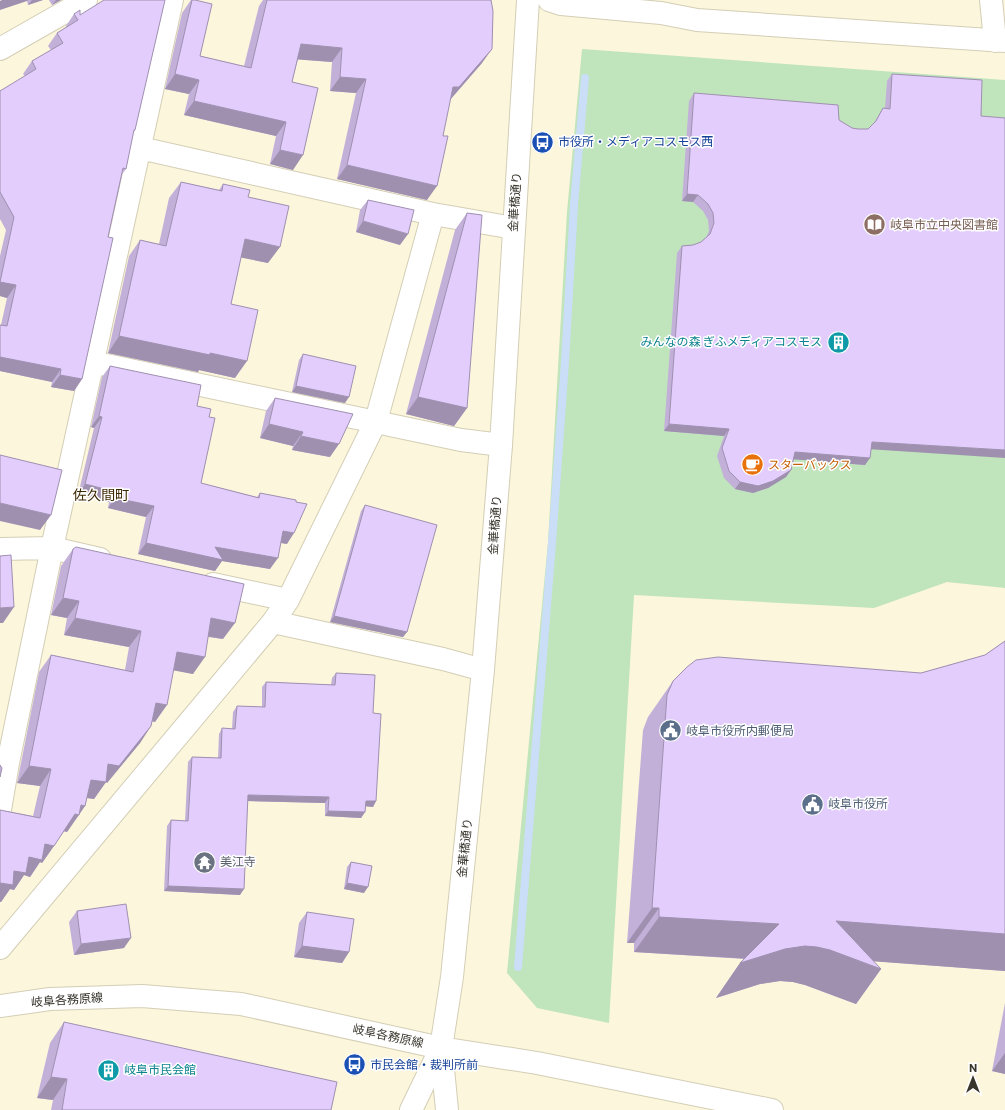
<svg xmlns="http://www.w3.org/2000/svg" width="1005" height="1110" font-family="Commissioner,'Noto Sans JP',sans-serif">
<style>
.green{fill:#c0e4bc}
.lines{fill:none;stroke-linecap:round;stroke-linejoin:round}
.stream{stroke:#cbdef8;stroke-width:8}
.street-casing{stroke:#d3ceb5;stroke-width:24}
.secondary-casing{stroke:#d3ceb5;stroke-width:24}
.street{stroke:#fff;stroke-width:22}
.secondary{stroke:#fff;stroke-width:22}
.wall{fill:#c3b0d9}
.shaded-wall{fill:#9f90b0}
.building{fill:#e3cdfc;stroke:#9f90b0}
.labels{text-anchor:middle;stroke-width:3;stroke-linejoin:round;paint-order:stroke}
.transit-label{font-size:12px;fill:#164399;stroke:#fff;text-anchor:start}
.street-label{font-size:12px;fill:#37352c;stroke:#fff}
.education-label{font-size:12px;fill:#785e54;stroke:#fff;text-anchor:start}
.culture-label{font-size:12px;fill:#0d838f;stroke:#fff;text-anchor:end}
.food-label{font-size:12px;fill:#c56008;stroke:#fff;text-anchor:start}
.service-label{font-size:12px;fill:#4e5e75;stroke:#fff;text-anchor:start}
.worship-label{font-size:12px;fill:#5b616d;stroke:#fff;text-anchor:start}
.quarter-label{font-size:14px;fill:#3b2700;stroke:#fff}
</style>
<rect width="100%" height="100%" fill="#fcf6dd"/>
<!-- green -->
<path class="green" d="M582 49 1005 80V588L947 582 874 608 634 595 609 1023 537 1008 507 973 548 542 567 212Z"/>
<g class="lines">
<!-- stream -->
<path class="stream" d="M518 967 552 543 565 362 574 205 585 78"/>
<defs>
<path id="street" d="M0 49 86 0
M140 148 433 214
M92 362 461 440 501 445
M0 549 52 548 100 559
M213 584 288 600
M273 622 443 659 483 670
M0 810 8 763 52 548 172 0
M0 948 273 622 288 600 376 421 433 214 514 228"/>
<path id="secondary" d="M549 0 561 4 661 13 697 20 1005 41
M991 0 995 41
M0 1006 50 999 142 996 241 1004 441 1048 537 1063 772 1110
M411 1110 441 1048
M447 1110 441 1048 452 977 483 670 501 445 528 0"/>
</defs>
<!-- street casing -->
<use href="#street" class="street-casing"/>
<!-- secondary casing -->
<use href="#secondary" class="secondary-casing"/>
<!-- street -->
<use href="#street" class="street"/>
<!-- secondary -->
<use href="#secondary" class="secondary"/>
</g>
<!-- wall -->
<path class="wall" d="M0 0H43L28 5 27 1Z
M49 0H61L52 5Z
M191 0H195L200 56 244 66 259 6 263 0H491L482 63 450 100 427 200 337 179 356 93 330 91 332 62 298 59 292 82 293 170 270 164 276 136 184 115 189 94 165 89 182 13Z
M74 14 80 15 135 130 133 133 126 169 122 174 108 237 82 379 74 391 51 387 52 382 0 371V325H1L7 298 0 296V256L6 230 0 219V91L25 76 23 74 32 61 51 50 48 46 57 33 66 27V26Z
M892 74 871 450 865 465 793 459 791 470 786 477 768 488 753 493 735 489 724 478 717 456 724 436 664 431 677 253 682 246 693 245 701 242 706 238 709 231 708 220 703 211 693 202 682 201 689 101 694 93 839 120 852 128 858 129H868L874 123 883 108H885L887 81Z
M181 182 219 190 223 184 248 197 268 263 241 257 231 304 235 378 199 370 198 372 108 353 129 256 140 240 159 244 169 198Z
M368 200 400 245 356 232 360 210Z
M467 213V408L454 426 406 414 455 230Z
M303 354 345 403 292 392 299 360Z
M110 366 197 406 209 417 201 483 257 497 260 493 287 544 281 543 270 569 222 561 215 571 138 554 146 517 108 508 109 502 78 495 94 428 91 427 102 377Z
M275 398 330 457 292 450 293 446 260 438 266 411Z
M365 505 407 632 403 637 330 622 361 511Z
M73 549 223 639 208 637 193 674 174 670 155 722 152 721 151 726 140 743 107 783 106 782 94 799 87 798 85 806 67 832 64 831 42 863 40 862 30 877 24 875 14 890 10 889 1 902H0V810L33 816 40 786 17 783 39 672 51 655 125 670 129 647 64 635 67 618 51 615 61 566Z
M1005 641V971L873 961 881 969 856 1004 805 985 793 982 780 981 760 984 716 998 740 963 745 959 634 952V943H627L643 730 648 717 673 681 921 673 985 655Z
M336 673 373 713 376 801 373 807 366 806 365 812 361 818 325 816V803L248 801 240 895 164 891 167 826 171 820 185 821 188 762 192 757 218 758 219 734 222 728 232 729 233 712 237 706 262 707V687L266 682 331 685 332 678Z
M351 862 364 893 344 889 347 867Z
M77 911 124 948 74 955 69 922Z
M307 912 349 952 342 963 294 957 299 923Z
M1005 1003V1074L992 1071Z
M64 1022 331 1110H51L53 1100 37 1098 50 1043Z"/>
<!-- shaded-wall -->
<path class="shaded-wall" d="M2 0H28L27 1 0 10V1Z
M32 0H43L28 5Z
M56 0H61L52 5Z
M301 44 342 48 332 62 291 59Z
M492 49 482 63 449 101 453 87Z
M175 74 199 80 189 94 165 89Z
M340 77 366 79 356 93 330 91Z
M194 101 286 122 276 136 184 115Z
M280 150 303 155 293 170 270 164Z
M347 165 437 186 427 200 337 179Z
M687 194 698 195 693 202 682 201Z
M363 221 408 234 400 245 356 232Z
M245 239 280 247 268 263 233 256Z
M0 282 16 285 7 298 0 296Z
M119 336 210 353 247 361 235 378 199 370 198 372 108 353Z
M0 357 61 369 52 382 0 371Z
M60 375 82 379 74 391 51 387Z
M296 386 349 397 345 403 292 392Z
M418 397 467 408 454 426 406 414Z
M99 416 102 417 94 428 91 427Z
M269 424 303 432 293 446 260 438Z
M669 424 729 429 724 436 664 431Z
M301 436 339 444 330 457 292 450Z
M872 442 1005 450V458L867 449Z
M795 452 870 458 865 465 790 459Z
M791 470 786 477 768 488 753 493 735 489 740 482Z
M85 484 116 492 109 502 78 495Z
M115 498 154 506 146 517 108 508Z
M0 503 51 515 40 530 0 521Z
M283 531 294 533 287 544 276 542Z
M146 543 215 547 278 558 270 569 222 561 215 571 138 554Z
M63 598 79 601 67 618 51 615Z
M14 607 3 623H0V608Z
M334 616 407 632 403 637 330 622Z
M75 618 141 631 129 647 64 635Z
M211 618 235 623 223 639 199 635Z
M177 652 205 657 193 674 166 669Z
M156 703 167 705 155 722 144 719Z
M151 726 140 743 107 783 106 782 94 799 80 797 91 780Z
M29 766 51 769 40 786 17 783Z
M248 795 329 797 325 803 245 801Z
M366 801H376L373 807 362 806Z
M81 805 85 806 67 832 63 831Z
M328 811 365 812 361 818 325 816Z
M45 844 54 846 42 863 40 862 30 877 24 875 14 890 10 889 1 902H0V883L29 857Z
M347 883 368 887 364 893 344 889Z
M168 886 244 889 240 895 164 891Z
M652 908H659L634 943H627Z
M659 917 836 921 1005 934V971L856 960 881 969 856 1004 805 985 793 982 780 981 760 984 716 998 740 963 752 959 634 952Z
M131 938 124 948 74 955 81 944Z
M302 946 349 952 342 963 294 957Z
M1005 1053V1074L992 1071Z
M51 1077 67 1079 53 1100 37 1098Z"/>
<!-- building -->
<path class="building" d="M104 0H165L135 130H134L126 169 123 168 108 237 113 238 82 379 60 375 61 369 0 357V325L7 326 16 285 0 282 14 217 0 192V91L36 69 32 61 63 43 57 33 78 20 74 14 80 10V15Z
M192 0H195L212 4 200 56 251 68 267 0H491L493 11 492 49 459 87H453L443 136H448L437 186 347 165 366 79 340 77 342 48 301 44 292 82 318 88 303 155 280 150 286 122 194 101 199 80 175 74Z
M892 74 982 80 981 116 1005 118V450L872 442 870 458 795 452 791 470 773 481 758 486 740 482 729 471 722 448 729 429 669 424 682 246 693 245 701 242 710 234 714 223 713 213 708 204 698 195 687 194 694 93 838 105 839 120 852 128 858 129H868L876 121 883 108 890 109Z
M181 182 222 191 223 184 250 190 248 197 289 206 280 247 245 239 231 304 258 310 247 361 210 353V355L119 336 140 240 166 246Z
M368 200 414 210 408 234 363 221Z
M467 213 482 215 467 408 418 397Z
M303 354 356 366 349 397 296 386Z
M110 366 201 385 197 406 211 409 209 417 215 418 201 483 259 498 260 493 296 500V502L307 504 294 533 283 531 278 558 215 547 223 560 146 543 154 506 115 498 116 492 85 484 102 417 99 416Z
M275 398 353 414 339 444 301 436 303 432 269 424Z
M0 455 62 470 51 515 0 503Z
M365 505 437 525 407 632 334 616Z
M76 547 244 584 235 623 211 618 205 657 177 652 167 705 156 703 151 726 119 766 108 764 106 782 91 780 85 806 81 805 79 815 75 814 54 846 45 844 42 860 29 857 26 873 14 871 13 885 0 883V810L40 818 51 769 29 766 51 655 133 672 141 631 75 618 79 601 63 598 73 549Z
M11 555 14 607 0 608V556Z
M1005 641V934L836 921 881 969 830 950 817 947 805 946 785 949 740 963 779 924 659 917V908H652L667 695 673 681 687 667 696 660 718 657 921 673 985 655Z
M336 673 375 675 373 713 381 714 376 801H366L365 812 328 811 329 797 248 795 244 889 168 886 171 820 188 821 192 757 221 758 222 728 235 729 237 706 265 707 266 682 335 685Z
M0 765 2 768 0 777Z
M351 862 372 866 368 887 347 883Z
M126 904 131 938 81 944 77 911Z
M307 912 354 919 349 952 302 946Z
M64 1022 337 1082 331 1110H62L67 1079 51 1077Z"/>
<!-- icons -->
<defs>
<symbol id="bus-disc" viewBox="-11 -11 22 22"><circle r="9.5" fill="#1a4fb4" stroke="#fff"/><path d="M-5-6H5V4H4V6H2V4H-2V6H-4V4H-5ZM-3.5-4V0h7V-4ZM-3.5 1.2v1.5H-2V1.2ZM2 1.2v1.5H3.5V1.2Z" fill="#fff"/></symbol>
<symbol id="library-disc" viewBox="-11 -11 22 22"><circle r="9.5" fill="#8d6e63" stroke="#fff"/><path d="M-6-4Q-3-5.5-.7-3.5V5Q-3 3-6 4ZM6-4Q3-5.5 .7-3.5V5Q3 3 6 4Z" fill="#fff"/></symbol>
<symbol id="building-disc" viewBox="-11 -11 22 22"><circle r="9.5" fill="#0f9aa8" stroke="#fff"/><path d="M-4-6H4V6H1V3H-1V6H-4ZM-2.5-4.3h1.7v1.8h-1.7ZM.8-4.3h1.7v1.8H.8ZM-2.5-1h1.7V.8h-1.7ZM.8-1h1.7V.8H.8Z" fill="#fff"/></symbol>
<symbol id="cafe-disc" viewBox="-11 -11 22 22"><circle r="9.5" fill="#e8710a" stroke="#fff"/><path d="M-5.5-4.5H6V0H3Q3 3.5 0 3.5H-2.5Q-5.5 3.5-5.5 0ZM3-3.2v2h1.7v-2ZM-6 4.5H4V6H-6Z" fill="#fff"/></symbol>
<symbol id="civic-disc" viewBox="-11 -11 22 22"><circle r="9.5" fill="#5c6f8a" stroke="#fff"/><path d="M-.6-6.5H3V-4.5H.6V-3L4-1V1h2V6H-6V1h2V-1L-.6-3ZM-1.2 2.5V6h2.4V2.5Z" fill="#fff"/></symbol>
<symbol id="temple-disc" viewBox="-11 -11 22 22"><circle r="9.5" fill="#6b7280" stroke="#fff"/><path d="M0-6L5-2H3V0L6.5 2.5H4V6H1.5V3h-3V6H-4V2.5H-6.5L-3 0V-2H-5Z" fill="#fff"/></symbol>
</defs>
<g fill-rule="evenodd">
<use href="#bus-disc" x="530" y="130" width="25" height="25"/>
<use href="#library-disc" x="862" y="212" width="25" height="25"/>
<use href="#building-disc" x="826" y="330" width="25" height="25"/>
<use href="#cafe-disc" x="740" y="452" width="25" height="25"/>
<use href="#civic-disc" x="658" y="718" width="25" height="25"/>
<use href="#civic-disc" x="800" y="792" width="25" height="25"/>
<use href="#temple-disc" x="192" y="850" width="25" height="25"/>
<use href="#bus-disc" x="342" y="1052" width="25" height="25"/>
<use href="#building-disc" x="96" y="1058" width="25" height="25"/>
</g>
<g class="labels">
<!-- transit labels -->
<g class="transit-label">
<text x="558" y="146">市役所・メディアコスモス西</text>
<text x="370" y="1069">市民会館・裁判所前</text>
</g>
<!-- street labels -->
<g class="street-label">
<text transform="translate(515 202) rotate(-86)" y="4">金華橋通り</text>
<text transform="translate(495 525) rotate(-86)" y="4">金華橋通り</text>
<text transform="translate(465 848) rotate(-84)" y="4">金華橋通り</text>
<text transform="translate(67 1000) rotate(-4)" y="4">岐阜各務原線</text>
<text transform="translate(388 1036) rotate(12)" y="4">岐阜各務原線</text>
</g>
<!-- education labels -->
<g class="education-label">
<text x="890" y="229">岐阜市立中央図書館</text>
</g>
<!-- culture labels -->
<g class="culture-label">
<text x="822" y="346">みんなの森 ぎふメディアコスモス</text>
<text x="124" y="1074" text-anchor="start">岐阜市民会館</text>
</g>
<!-- food labels -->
<g class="food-label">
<text x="768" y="469">スターバックス</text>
</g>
<!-- service labels -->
<g class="service-label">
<text x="686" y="735">岐阜市役所内郵便局</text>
<text x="828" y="808">岐阜市役所</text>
</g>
<!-- worship labels -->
<g class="worship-label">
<text x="220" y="866">美江寺</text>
</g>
<!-- quarter labels -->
<g class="quarter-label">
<text x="101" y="500">佐久間町</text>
</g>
</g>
<!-- north arrow -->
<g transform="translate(973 1078)" stroke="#ffffff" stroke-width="3" paint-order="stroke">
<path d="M0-3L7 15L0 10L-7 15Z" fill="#37352c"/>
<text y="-6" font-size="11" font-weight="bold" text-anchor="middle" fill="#37352c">N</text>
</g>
</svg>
